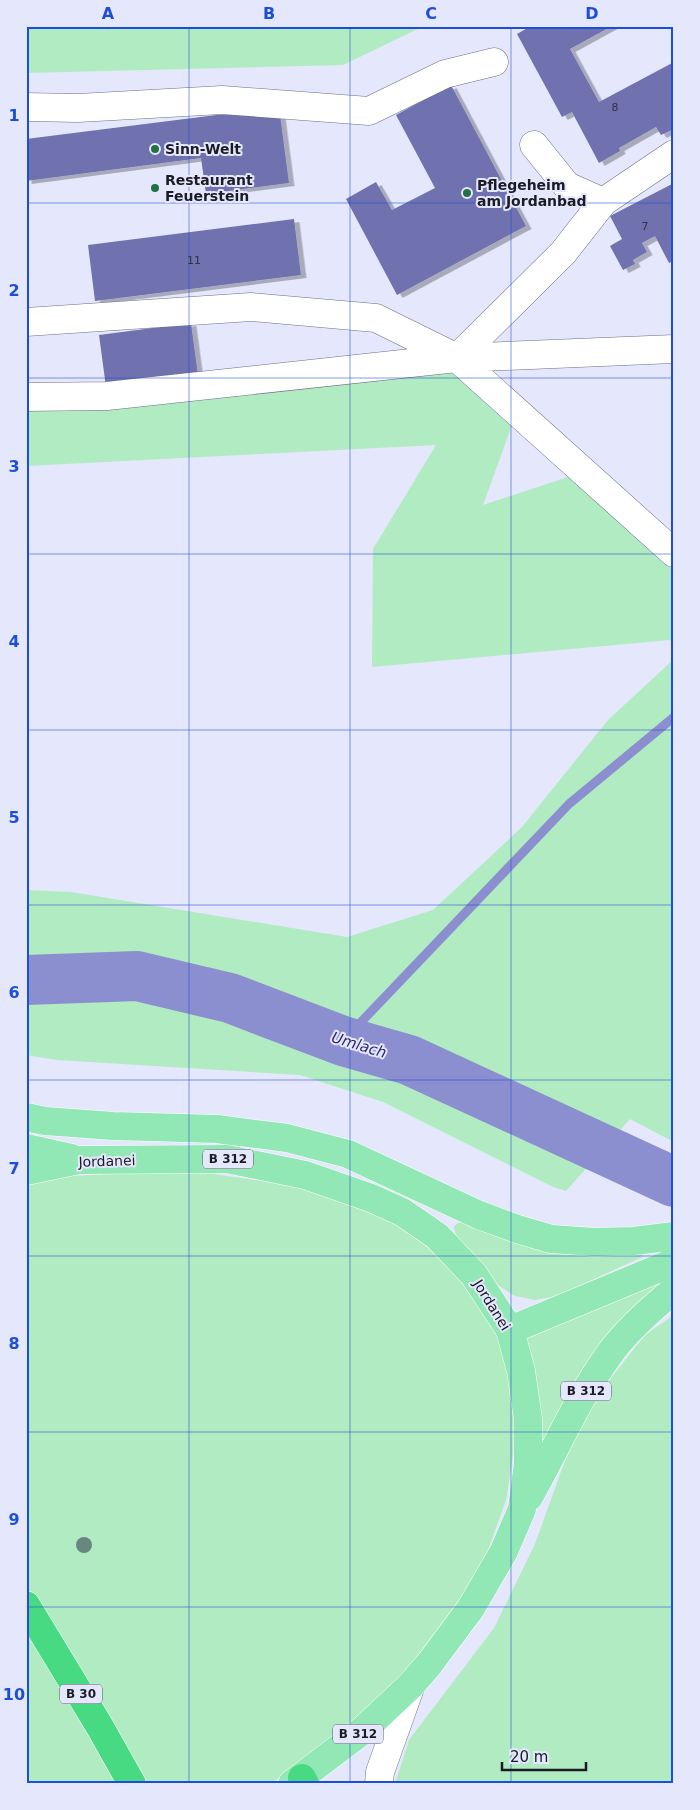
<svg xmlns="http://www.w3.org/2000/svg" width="700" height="1810" font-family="'DejaVu Sans',sans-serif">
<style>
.green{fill:#b1ebc1}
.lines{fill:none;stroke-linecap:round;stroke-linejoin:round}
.stream{stroke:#8c8fcf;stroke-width:9}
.river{stroke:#8c8fcf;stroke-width:50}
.building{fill:#7072b0;filter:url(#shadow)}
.minor-casing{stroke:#6c6e85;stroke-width:29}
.major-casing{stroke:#fff;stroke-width:29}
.highway-casing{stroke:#fff;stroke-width:29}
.minor{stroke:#fff;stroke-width:28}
.major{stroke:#91e8b5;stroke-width:28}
.highway{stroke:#48d983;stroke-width:28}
.tree{fill:#698781}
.grid{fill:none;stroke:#1d4ed8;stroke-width:1;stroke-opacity:0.55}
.poi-dot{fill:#217142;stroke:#e5e7fc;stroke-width:2}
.labels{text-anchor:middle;stroke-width:4;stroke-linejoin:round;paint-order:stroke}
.number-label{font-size:11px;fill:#303147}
.shield{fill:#e5e7fc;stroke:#575865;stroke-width:1}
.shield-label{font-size:12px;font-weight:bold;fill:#1a1b24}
.poi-label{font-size:14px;font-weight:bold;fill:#1a1b24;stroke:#e5e7fc;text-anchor:start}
.street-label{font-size:14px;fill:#1a1b24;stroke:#e5e7fc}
.water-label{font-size:15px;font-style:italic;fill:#2f2773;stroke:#e5e7fc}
.neatline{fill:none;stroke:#1d4ed8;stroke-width:2}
.grid-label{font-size:16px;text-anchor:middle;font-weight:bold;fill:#1d4ed8}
</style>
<defs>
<filter id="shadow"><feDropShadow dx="5.5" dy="3" stdDeviation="0" flood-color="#0004"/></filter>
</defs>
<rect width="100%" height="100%" fill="#e5e7fc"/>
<!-- green -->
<path class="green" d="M26 26H424L343 65 26 73Z
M456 370 512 425 483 505 568 477 674 570V647L670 640 372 667 373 549 436 445 26 466V402Z
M674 659V1142L630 1119 566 1191 553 1187 383 1102 300 1075 57 1060 26 1055V890L71 892 347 937 433 910 522 827 608 720Z
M143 1172 213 1174 288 1185 350 1202 382 1216 413 1234 455 1274 493 1324 510 1378 516 1436 506 1500 487 1553 458 1606 390 1690 298 1765 270 1784H26V1184L71 1176Z
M466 1221 644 1253 642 1257 557 1296 535 1300 515 1296 490 1280 456 1236 454 1227 458 1223Z
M674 1275C643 1302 610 1328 587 1361 568 1389 555 1421 541 1450L520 1337Z
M674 1315V1784H395L409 1740 494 1628 535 1544 563 1466 585 1417 611 1378 645 1335Z"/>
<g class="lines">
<!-- stream -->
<path class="stream" d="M343 1041 569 804 674 717"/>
<!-- river -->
<path class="river" d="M26 980 137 976 230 998 343 1041 409 1060 674 1182"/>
</g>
<!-- building -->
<path class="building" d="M531 26H612L570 49 599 102 674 62V129L661 135 656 127 619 148 620 151 599 163 572 112 562 117 517 34Z
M451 85 526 226 397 295 346 199 376 182 392 210 435 188 396 115Z
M279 107 289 183 206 194 201 158 26 181V139Z
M674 183V261L669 263 655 236 642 243 647 252 633 260 635 264 623 270 610 246 622 239 610 216Z
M294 219 301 275 95 301 88 245Z
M191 323 198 375 106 387 99 335Z"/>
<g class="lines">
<defs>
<path id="minor" d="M26 107 78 108 222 100 369 111 445 74 494 62
M534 145 567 186 603 202
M674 154 603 202 563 253 457 358 674 349
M26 322 251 307 376 318 457 358 674 553
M26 397 107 396 457 358
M379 1784 380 1772 411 1685"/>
<path id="major" d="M26 1117 45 1121 113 1126 217 1129 287 1138 348 1154 479 1215 517 1229 551 1239 594 1242 634 1241 674 1236
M26 1148 71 1158
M26 1171 79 1160 227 1159 305 1175 371 1198 402 1212 437 1236 474 1275 510 1330 521 1371 528 1419V1463L522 1509 504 1551 471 1608 430 1663 411 1685 362 1731 292 1784
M510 1330 674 1262
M529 1497C556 1449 578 1397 611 1352 628 1329 652 1308 674 1290"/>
<path id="highway" d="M26 1605 100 1727 132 1784
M302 1778 305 1784"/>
</defs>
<!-- minor casing -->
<use href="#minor" class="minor-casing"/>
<!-- major casing -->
<use href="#major" class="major-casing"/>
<!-- highway casing -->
<use href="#highway" class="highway-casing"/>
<!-- minor -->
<use href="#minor" class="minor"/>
<!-- major -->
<use href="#major" class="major"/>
<!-- highway -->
<use href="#highway" class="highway"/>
</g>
<!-- trees -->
<circle class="tree" cx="84" cy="1545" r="8"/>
<!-- grid -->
<path class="grid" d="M189 26V1784M350 26V1784M511 26V1784M26 203H674M26 378H674M26 554H674M26 730H674M26 905H674M26 1080H674M26 1256H674M26 1432H674M26 1607H674"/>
<!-- markers -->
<g class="poi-dot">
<circle cx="155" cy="149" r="5"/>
<circle cx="155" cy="188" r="5"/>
<circle cx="467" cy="193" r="5"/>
</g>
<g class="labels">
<!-- number labels -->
<g class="number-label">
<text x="615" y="111">8</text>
<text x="645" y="230">7</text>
<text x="194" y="264">11</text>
</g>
<!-- shield labels -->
<g class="shield">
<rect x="203" y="1149.5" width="50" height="19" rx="4"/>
<rect x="561" y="1381.5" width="50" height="19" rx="4"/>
<rect x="60" y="1684.5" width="42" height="19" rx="4"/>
<rect x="333" y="1724.5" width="50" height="19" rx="4"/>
</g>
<g class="shield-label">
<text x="228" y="1163">B 312</text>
<text x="586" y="1395">B 312</text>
<text x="81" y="1698">B 30</text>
<text x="358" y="1738">B 312</text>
</g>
<!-- poi labels -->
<g class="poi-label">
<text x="165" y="154">Sinn-Welt</text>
<text x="165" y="185">Restaurant<tspan x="165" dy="16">Feuerstein</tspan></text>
<text x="477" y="190">Pflegeheim<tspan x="477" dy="16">am Jordanbad</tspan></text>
</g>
<!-- street labels -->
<g class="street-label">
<text transform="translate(107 1161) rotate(-2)" y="5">Jordanei</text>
<text transform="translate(492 1305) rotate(58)" y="5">Jordanei</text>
</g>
<!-- water labels -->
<g class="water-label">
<text transform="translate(359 1045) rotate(17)" y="5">Umlach</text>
</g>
</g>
<!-- border -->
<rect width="700" height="1810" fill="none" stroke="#e5e7fc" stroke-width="55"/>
<!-- scale -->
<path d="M502 1762v8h84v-8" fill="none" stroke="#1a1b24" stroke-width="2.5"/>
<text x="510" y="1762" font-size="15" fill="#1a1b24" stroke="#e5e7fc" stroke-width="4" paint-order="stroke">20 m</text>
<rect x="28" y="28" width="644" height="1754" class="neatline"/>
<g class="grid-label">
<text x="108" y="19">A</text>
<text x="269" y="19">B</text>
<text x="431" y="19">C</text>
<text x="592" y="19">D</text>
<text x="14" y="121">1</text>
<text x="14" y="296">2</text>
<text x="14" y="472">3</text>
<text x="14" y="647">4</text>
<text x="14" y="823">5</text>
<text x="14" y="998">6</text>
<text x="14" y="1174">7</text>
<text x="14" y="1349">8</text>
<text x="14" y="1525">9</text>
<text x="14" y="1700">10</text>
</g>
</svg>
